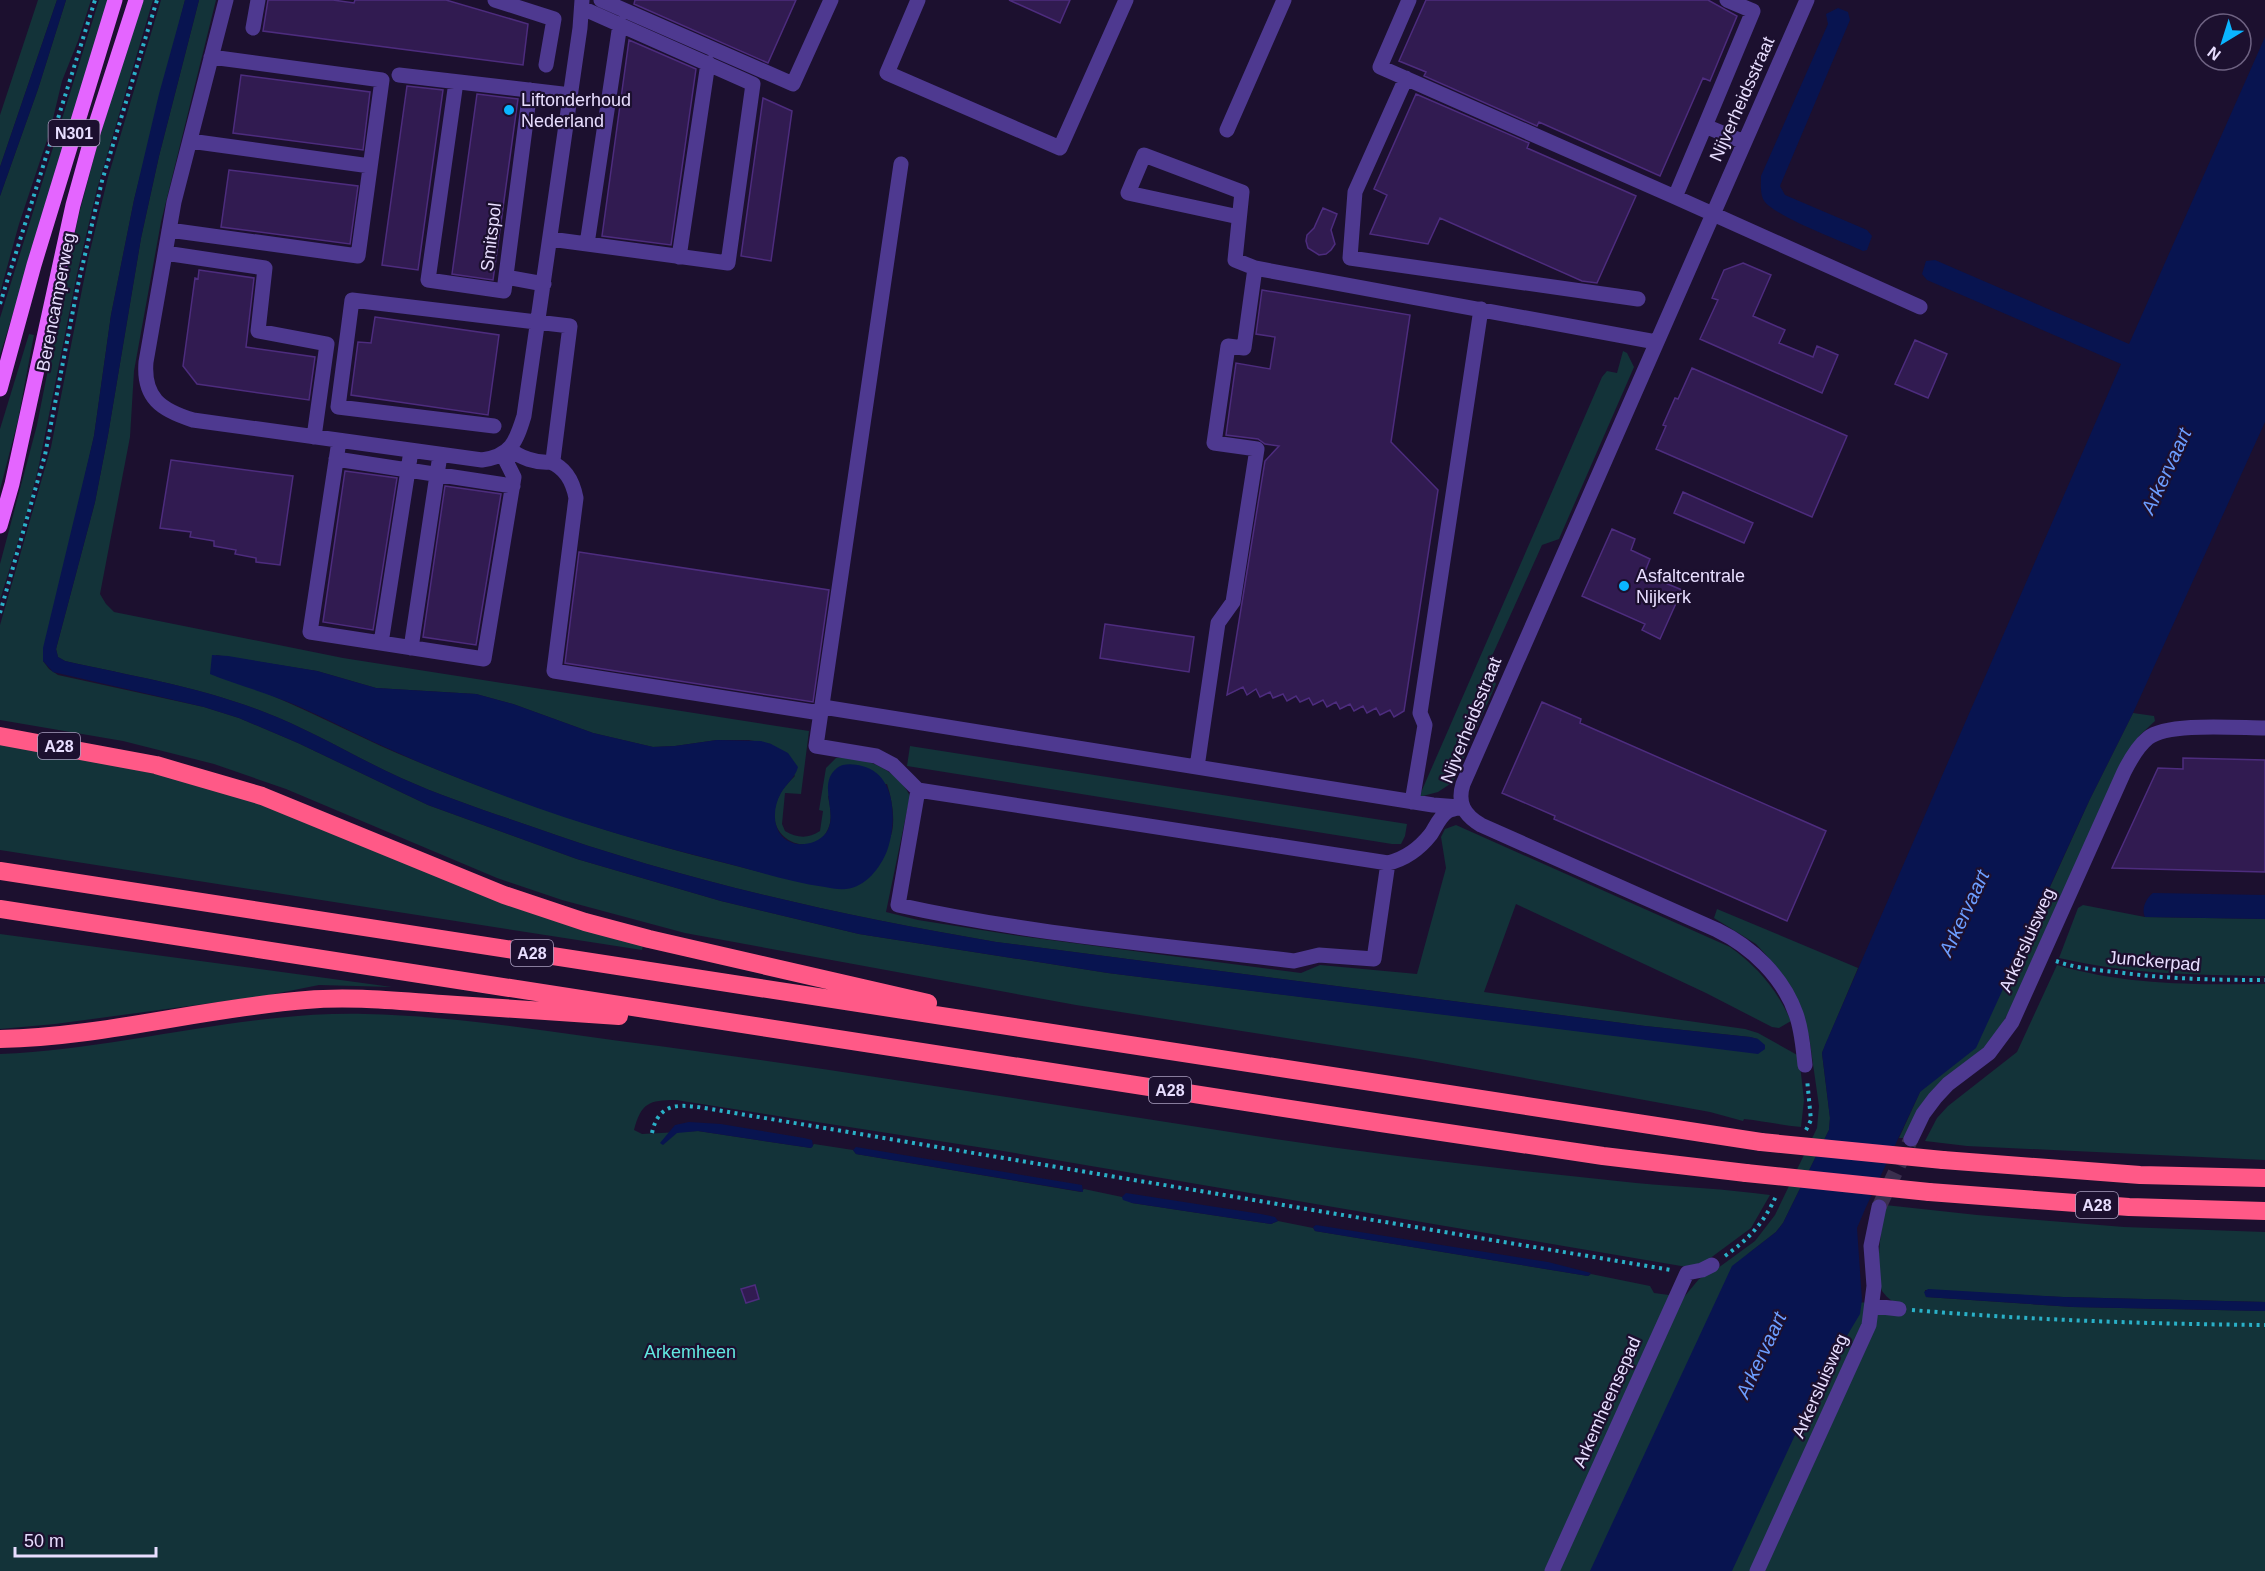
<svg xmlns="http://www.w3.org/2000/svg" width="2265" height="1571" font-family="Arial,sans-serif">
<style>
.green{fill:#133339;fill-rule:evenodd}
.water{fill:#081450}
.building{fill:#311b51;stroke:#4d2c7e;stroke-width:1.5}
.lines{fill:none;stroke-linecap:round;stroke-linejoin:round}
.minor-tunnel{stroke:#3b2f4e;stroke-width:15;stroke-dasharray:15 8;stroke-linecap:butt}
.path{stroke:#2ab1c8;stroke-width:4;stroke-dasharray:3 4.5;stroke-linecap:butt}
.minor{stroke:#4e3990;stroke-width:15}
.major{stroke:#e465ff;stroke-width:15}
.highway{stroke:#ff5987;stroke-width:18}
.highway-bridge{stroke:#ff5987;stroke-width:18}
.poi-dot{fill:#0ab5ff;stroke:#1c102f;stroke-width:2}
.labels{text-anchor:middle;stroke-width:4.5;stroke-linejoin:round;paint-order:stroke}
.shield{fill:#1c102f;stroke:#aba0c1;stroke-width:1.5}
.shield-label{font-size:16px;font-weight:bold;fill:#e8deff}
.street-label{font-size:18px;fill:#e8deff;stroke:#1c102f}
.poi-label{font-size:18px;fill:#e8deff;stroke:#1c102f;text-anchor:start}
.park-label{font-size:18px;fill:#61e8e1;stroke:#1c102f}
.water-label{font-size:20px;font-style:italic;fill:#6c9dff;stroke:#1c102f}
</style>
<rect width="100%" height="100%" fill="#1c102f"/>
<!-- green -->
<path class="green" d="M38 0H57L0 167V115Z
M66 0H91L78 41 62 81 50 131 19 224 0 293V196L38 89Z
M99 0H111L0 355V318Z
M141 0H153L97 189 77 274 39 465 28 509 0 600V564L37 425 78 218 97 146Z
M161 0H185L134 200 111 315 94 436 43 661 49 669 58 675 204 707 239 718 298 743 428 805 577 859 721 901 859 934 1108 973 1758 1053V1039L1750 1037 1645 1026 996 942C838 915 681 880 530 826 487 811 443 797 401 778 355 757 311 730 264 712 200 687 132 676 65 661L58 657 56 649 95 502 108 435 141 238 159 156 199 0H216L161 222 134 371 130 437 100 594 106 604 114 612 343 658 809 731 801 794 785 793 782 824 785 831C797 838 808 839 820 831L823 811 819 810 826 768 836 758C863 755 897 769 910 796L886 912 918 920 1013 935 1301 973 1320 965 1417 974 1446 868 1441 837 1445 829 1456 825 1730 947C1758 967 1777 990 1791 1021L1779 1028 1772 1027 1706 993 1516 904 1484 992 1745 1029 1758 1033 1799 1056 1804 1100 1801 1127C1781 1125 1763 1121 1744 1119L1743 1121 1710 1112 1420 1059 1076 1005 685 933 562 900 497 878 286 789 214 764 123 741 0 720V625L51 447 88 259 108 177ZM216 655 317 671 376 688 476 694 513 704 593 733 653 747 675 746 717 740H748L771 744 795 776C790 781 783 788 780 794 756 840 815 861 828 829 833 818 830 807 828 796L887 784C892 799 897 826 889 840 880 855 857 875 845 889 801 883 759 872 717 861 608 834 502 797 399 754 338 728 280 694 216 676Z
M29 334 34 335 18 420 0 490V429Z
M1623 351 1627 353 1634 367 1559 539 1542 545 1487 667 1496 684 1453 782 1438 792 1419 797 1602 377 1607 371 1617 373Z
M2133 713 2154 716 2155 721 2139 736 2131 747 2013 1004 1996 1035 1986 1046 1945 1078 1915 1117 1903 1138H1899L1920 1092 2036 918 2089 801Z
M0 742 205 784 643 945 642 950 0 850Z
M910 746 1407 824 1405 836 1401 844H1392L907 766Z
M2083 905 2145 917 2265 919V976C2195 975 2127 974 2059 958L2078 908Z
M1717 909 1858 968 1822 1053 1830 1118 1829 1130 1783 1223 1776 1232 1749 1253 1718 1298 1879 1303 1892 1301C1888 1298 1885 1295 1882 1291 1874 1272 1882 1226 1885 1205L1977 1215 2124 1227 2265 1232V1302L2063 1297 1925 1290 1926 1297 2073 1307 2265 1311V1571H0V1054C123 1049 242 1011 365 1014 463 1016 562 1034 659 1046 861 1073 1061 1106 1262 1137 1386 1156 1511 1170 1636 1183 1681 1187 1726 1189 1770 1195L1751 1228 1705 1262 1687 1267 997 1150 676 1100C649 1100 641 1103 634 1130L642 1134 698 1131 811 1148 814 1144 853 1150 856 1154 1081 1192 1084 1189 1122 1197 1132 1203 1271 1224 1278 1221 1313 1228 1315 1231 1588 1276 1591 1274 1650 1286 1654 1293 1684 1297 1699 1279 1718 1268 1755 1241 1775 1215 1817 1128 1819 1106 1809 1036 1790 987 1777 967 1756 944 1714 918Z
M0 934 392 987 319 985 264 996 55 1024 0 1029Z
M2057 965C2124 985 2196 985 2265 984V1160L1967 1146 1925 1141 1937 1118 1948 1106 2017 1052Z"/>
<!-- water -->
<path class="water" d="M57 0H66L38 89 0 196V167Z
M185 0H199L159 156 141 238 108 435 95 502 56 649 58 657 65 661C132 676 200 687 264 712 311 730 355 757 401 778 443 797 487 811 530 826 681 880 838 915 996 942L1645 1026 1750 1037 1758 1039 1765 1045V1049L1758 1054 1108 973 859 934 721 901 577 859 428 805 298 743 239 718 204 707 53 672 43 661V648L94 436 111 315 134 200 159 94Z
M1838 8 1848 12 1850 20 1780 186 1785 195 1867 230 1872 236 1867 250 1863 251C1844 242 1770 215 1763 199 1760 192 1761 183 1761 176L1828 24 1826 14Z
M2265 37V422L2133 713 2089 801 1976 1048 1920 1092 1866 1207 1857 1228 1862 1300 1860 1314 1820 1381 1732 1571H1590L1732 1266 1776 1232 1783 1223 1829 1130 1830 1118 1822 1053 1825 1045 2121 364 1927 280 1922 274 1926 261 1935 260 2129 344Z
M212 655 228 656 317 671 376 688 476 694 513 704 593 733 653 747 675 746 717 740 761 741 771 744 788 753 798 767C795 778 786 784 781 793 770 812 773 840 797 844 808 845 819 842 826 833 840 814 816 785 837 768 843 763 854 764 862 766 897 774 897 823 887 851 880 868 866 887 846 889 839 890 831 888 825 887 795 883 766 874 737 866 653 845 570 822 489 790 458 778 426 766 396 752 363 738 332 721 300 707 271 694 240 686 210 674Z
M2153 893 2265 895V919L2145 917C2141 909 2146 898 2153 893Z
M689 1122 721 1124 804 1138 812 1140 813 1146 811 1148 698 1131 677 1133 663 1145 660 1143 675 1125Z
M856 1147 1082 1185 1083 1192 856 1154 853 1150Z
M1126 1193 1261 1214 1275 1217 1278 1221 1271 1224 1132 1203 1123 1200 1122 1197Z
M1316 1225 1548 1262 1591 1273 1588 1276 1315 1231 1313 1227Z
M1928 1289 2063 1297 2265 1302V1311L2073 1307 1926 1297 1924 1292Z"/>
<!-- building -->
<path class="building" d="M268 0H333L354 3 355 0H446L528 24 523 65 263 31Z
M635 0H796L768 63 634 4Z
M1009 0H1070L1060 23Z
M1426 0H1708L1737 16 1710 81 1703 78 1660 176 1539 122 1537 126 1424 76 1426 72 1399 61Z
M629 40 696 69 671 245 602 236Z
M241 75 370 92 363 150 233 133Z
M407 86 443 90 418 270 382 265Z
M477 94 518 99 493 280 452 274Z
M1416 94 1529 143 1527 148 1636 196 1597 283 1582 281 1440 218 1428 244 1370 234 1387 195 1374 189Z
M763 98 792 111 771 261 741 256Z
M229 170 358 186 350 244 221 227Z
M1323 208 1337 214 1331 230 1335 244 1331 250 1326 254 1319 255 1308 248 1306 241 1307 235 1314 228Z
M1743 263 1771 275 1753 316 1785 330 1779 343 1813 357 1817 346 1838 355 1822 393 1700 339 1718 300 1712 298 1724 270Z
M199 270 254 278 246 347 315 357 309 400 197 384 183 366 195 278 198 279Z
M1262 290 1410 315 1391 442 1438 490 1404 711 1394 717 1390 710 1380 715 1376 708 1367 713 1363 706 1354 711 1350 704 1340 709 1336 702 1327 707 1323 700 1313 705 1309 698 1300 702 1296 696 1287 701 1283 694 1273 698 1270 692 1260 697 1256 689 1247 695 1243 687 1227 695 1265 461 1279 446 1265 444 1258 439 1226 435 1236 363 1270 369 1275 337 1256 334Z
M375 317 499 335 488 415 351 395 358 342 371 343Z
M1915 340 1947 354 1928 398 1895 384Z
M1692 368 1847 436 1812 517 1656 449 1666 426 1663 425 1675 398 1678 399Z
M171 460 293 476 280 565 256 562V558L235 554 236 550 214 546V541L190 537 191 532 160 528Z
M345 471 397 478 373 630 323 622Z
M445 486 501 494 476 645 423 637Z
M1683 492 1753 523 1744 543 1674 513Z
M1612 529 1635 539 1631 550 1650 559 1644 574 1682 590 1660 639 1642 630 1645 624 1582 596Z
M579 552 829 590 813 702 565 663Z
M1105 624 1194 637 1189 672 1100 658Z
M1542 702 1581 719 1580 723 1826 831 1787 921 1554 819 1555 816 1502 793Z
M2183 758 2265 760V872L2112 868 2158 768 2183 769Z
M755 1285 759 1299 746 1303 741 1289Z"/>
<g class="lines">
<!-- minor-tunnel -->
<path class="minor-tunnel" d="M1879 1207 1911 1139"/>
<!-- path -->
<path class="path" d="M0 304 95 0
M0 613 45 455 78 285 102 181 157 0
M2056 961C2075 968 2096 970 2116 972 2166 979 2215 980 2265 980
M1806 1130 1811 1120 1807 1079
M652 1133C659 1099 684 1105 711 1109L1671 1270
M1725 1256C1750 1238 1764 1223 1777 1194
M1912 1310C2030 1320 2147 1324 2265 1325"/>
<!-- minor -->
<path class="minor" d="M226 0 174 202 146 362C143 398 161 410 193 420L482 460C511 456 516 442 524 416L580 28 582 0
M495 0 554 19 546 65
M601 0 793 84 831 0
M918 0 887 73 1060 148 1126 0
M1409 0 1380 67 1675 197
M253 28 258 0
M399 75 571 95
M1406 78 1355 192 1350 258 1638 299
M456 82 428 280 504 291 530 90
M1705 126 1753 11 1727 0
M1227 130 1284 0
M190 141 370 166
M1744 142 1705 126 1675 197 1920 307
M901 164 816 746 876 756 893 765 918 790
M1239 217 1128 193 1144 155 1242 192 1235 260 1255 268 1656 342
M169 230 358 256 382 80 211 57
M550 239 728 263 753 84 582 8
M587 244 620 24
M165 253 265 268 258 331 327 344 314 437
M679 257 708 63
M506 277 544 284
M494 426 338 407 352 300 570 326 553 460 550 462C536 463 520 458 510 449
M339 441 310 632 484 659 514 477 503 455
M336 459 513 486
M550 462C566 468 573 482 576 498L554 671 814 712 823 707 1433 805 1459 807
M381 643 411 451
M411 648 440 455
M1197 767 1218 623 1233 602 1257 449 1214 443 1228 346 1244 348 1255 268
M1412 802 1425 725 1420 713 1481 309
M1388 863 918 790 898 905C1028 934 1162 945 1294 961L1319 955 1374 959 1388 863C1405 859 1420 848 1431 834 1436 826 1440 816 1448 811 1452 809 1458 808 1462 807
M1805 1065C1803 1048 1802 1030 1796 1014 1783 977 1752 947 1717 930L1481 825C1464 815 1457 803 1463 784L1807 0
M1911 1139 1923 1114 1935 1098 1948 1084 1989 1053 2012 1022 2124 772C2130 760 2138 746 2148 738 2168 722 2238 728 2265 728
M1873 1306 1899 1309
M1552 1571 1687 1273 1702 1270 1712 1265
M1757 1571 1869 1325 1874 1286 1871 1246 1879 1207"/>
<!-- major -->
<path class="major" d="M0 389 34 265 115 0
M0 526 12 484 73 205 93 133 136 0"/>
<!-- highway -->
<path class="highway" d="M0 736 156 765 262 796 504 895 585 922 649 939 928 1003
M0 871 1761 1142
M0 909 1381 1123 1603 1156 1746 1173
M0 1039C103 1037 203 1008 306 1000 351 996 397 1001 442 1004 501 1008 560 1012 619 1016
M1943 1160 2140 1175 2265 1178
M1929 1192 2129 1207 2265 1211"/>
<!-- highway-bridge -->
<path class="highway-bridge" d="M1761 1142 1943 1160
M1746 1173 1929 1192"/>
</g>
<!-- markers -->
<g class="poi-dot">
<circle cx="509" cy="110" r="6"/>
<circle cx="1624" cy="586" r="6"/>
</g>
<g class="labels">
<!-- shield labels -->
<g class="shield">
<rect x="48.5" y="120" width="51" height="26" rx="4.5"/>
<rect x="38" y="733" width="42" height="26" rx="4.5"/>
<rect x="511" y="940" width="42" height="26" rx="4.5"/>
<rect x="1149" y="1077" width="42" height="26" rx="4.5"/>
<rect x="2076" y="1192" width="42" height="26" rx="4.5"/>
</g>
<g class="shield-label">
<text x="74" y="139">N301</text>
<text x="59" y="752">A28</text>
<text x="532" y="959">A28</text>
<text x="1170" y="1096">A28</text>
<text x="2097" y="1211">A28</text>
</g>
<!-- street labels -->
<g class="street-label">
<text transform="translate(1742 99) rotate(-66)" y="6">Nijverheidsstraat</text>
<text transform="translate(491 237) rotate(-83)" y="6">Smitspol</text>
<text transform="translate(56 302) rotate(-79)" y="6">Berencamperweg</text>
<text transform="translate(1471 720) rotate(-68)" y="6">Nijverheidsstraat</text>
<text transform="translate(2027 940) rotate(-66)" y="6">Arkersluisweg</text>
<text transform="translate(2154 961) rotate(5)" y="6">Junckerpad</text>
<text transform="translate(1820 1386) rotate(-66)" y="6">Arkersluisweg</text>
<text transform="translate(1607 1402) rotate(-66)" y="6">Arkemheensepad</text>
</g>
<!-- poi labels -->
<g class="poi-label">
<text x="521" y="106">Liftonderhoud<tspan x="521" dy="21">Nederland</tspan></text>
<text x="1636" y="582">Asfaltcentrale<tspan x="1636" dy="21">Nijkerk</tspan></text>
</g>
<!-- park labels -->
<g class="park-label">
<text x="690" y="1358">Arkemheen</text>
</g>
<!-- water labels -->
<g class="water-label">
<text transform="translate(2166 471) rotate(-65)" y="7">Arkervaart</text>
<text transform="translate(1964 913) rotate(-65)" y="7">Arkervaart</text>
<text transform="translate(1761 1355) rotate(-65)" y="7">Arkervaart</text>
</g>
</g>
<!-- north arrow -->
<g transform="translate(2223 42) rotate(218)"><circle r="28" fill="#1c102f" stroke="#6e6282" stroke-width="1.5"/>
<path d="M0-4.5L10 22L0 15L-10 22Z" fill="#0ab5ff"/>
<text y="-9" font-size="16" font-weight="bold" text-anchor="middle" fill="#e8deff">N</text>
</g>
<!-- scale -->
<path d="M15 1547v9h141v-9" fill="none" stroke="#e8deff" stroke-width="3"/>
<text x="24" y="1547" font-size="18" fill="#e8deff" stroke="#1c102f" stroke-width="4.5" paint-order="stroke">50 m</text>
</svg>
